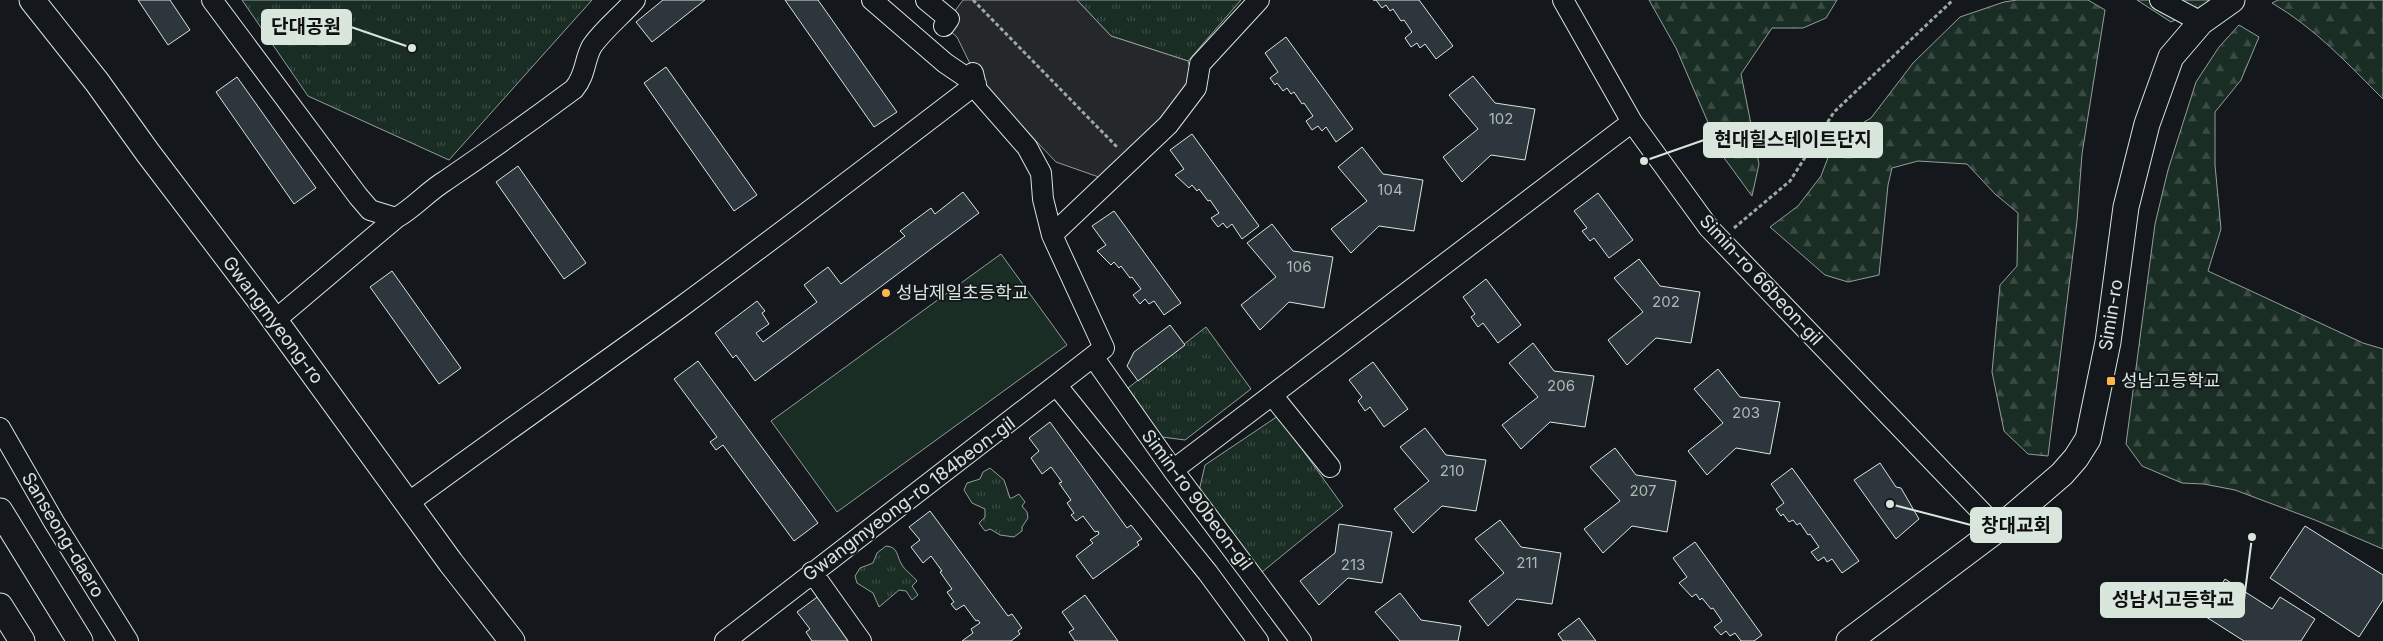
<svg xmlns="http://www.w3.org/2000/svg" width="2383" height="641" font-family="Inter,'Noto Sans KR',sans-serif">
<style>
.forest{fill:url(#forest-firs);stroke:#939e99}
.park{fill:url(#park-tufts);stroke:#939e99}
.pitch{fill:#1a2d24;stroke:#939e99}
.parking{fill:#24282b;stroke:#939e99}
.building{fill:#2c363c;stroke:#d8e6dc}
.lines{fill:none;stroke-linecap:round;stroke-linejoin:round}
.minor-casing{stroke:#d8e6dc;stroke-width:22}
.major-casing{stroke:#d8e6dc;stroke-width:27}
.path{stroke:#9da8a2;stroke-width:3;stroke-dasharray:4 2.5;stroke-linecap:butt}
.minor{stroke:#14181c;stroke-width:20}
.major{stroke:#14181c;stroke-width:25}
.poi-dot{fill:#ffb74d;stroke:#14181c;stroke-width:2}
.labels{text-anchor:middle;stroke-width:4;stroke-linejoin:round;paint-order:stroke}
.number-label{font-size:15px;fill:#adbab4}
.street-label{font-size:18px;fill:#d8e6dc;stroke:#14181c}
.poi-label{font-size:18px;fill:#d8e6dc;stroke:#14181c;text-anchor:start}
.leader{fill:none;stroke:#d8e6dc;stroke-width:2}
.callout-dot{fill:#d8e6dc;stroke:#14181c;stroke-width:2}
.callout{fill:#d8e6dc;stroke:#d8e6dc;stroke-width:2}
.callout-label{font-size:19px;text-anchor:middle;font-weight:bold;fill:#111}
</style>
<defs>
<pattern id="forest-firs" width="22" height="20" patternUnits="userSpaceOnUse" patternTransform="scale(1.25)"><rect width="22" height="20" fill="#1a2d24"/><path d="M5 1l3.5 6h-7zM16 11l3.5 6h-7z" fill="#3b4b43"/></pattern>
<pattern id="park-tufts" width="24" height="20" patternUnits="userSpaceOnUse" patternTransform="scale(1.25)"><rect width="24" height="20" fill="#1a2d24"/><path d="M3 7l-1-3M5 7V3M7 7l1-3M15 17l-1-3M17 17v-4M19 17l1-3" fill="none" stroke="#3b4b43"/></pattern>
</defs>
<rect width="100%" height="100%" fill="#14181c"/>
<!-- forest -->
<path class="forest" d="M1649 0H1837L1826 18 1803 28H1772L1741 74 1759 164 1752 196 1722 155 1676 48Z
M2017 0H2088L2105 10 2082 154 2077 221 2048 456 2028 454 2004 431 1992 372 2000 285 2017 266 2018 213 1995 194 1967 164 1918 161 1892 168 1888 185 1879 275 1848 282 1825 275 1770 227 1798 206 1821 176 1835 139 1871 118 1913 63 1960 17 2004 2Z
M2278 0H2383V99C2348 64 2315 28 2272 3Z
M2239 25 2259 37 2241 80 2215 112V165L2221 229 2208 271 2363 343 2383 349V549L2315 520 2235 490 2204 484 2182 483 2142 466 2126 444 2155 224 2168 170 2196 82 2219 47Z"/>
<!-- park -->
<path class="park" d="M242 0H592L449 160 308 96Z
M1077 0H1241L1188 61 1111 36Z
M2137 0H2213L2171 22Z
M1206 327 1251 389 1185 440 1162 437 1128 388Z
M1278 416 1343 506 1262 572 1199 491 1205 465Z
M990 468 1004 480 1010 498H1012L1019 494 1025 502 1022 506 1027 512 1028 518 1022 527V531L1014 537 1000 535 990 529 985 531 979 523 985 517V509L972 503 964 490 967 483 980 479 983 472Z
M886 546C899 547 896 556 902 565 905 570 912 575 917 581L912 586 918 595 912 600 906 591 899 590 879 607 873 593 857 583 855 576 860 568 873 563 877 553Z"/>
<!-- pitch -->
<path class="pitch" d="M1001 254 1067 345 837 512 771 421Z"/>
<!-- parking -->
<path class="parking" d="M963 0H1077L1111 36 1188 61 1196 88 1110 181 1056 162 978 80 957 37 944 26Z"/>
<!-- building -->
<path class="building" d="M138 0H170L190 30 168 45Z
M663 0H705L652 42 636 22Z
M785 0H818L897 112 874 127Z
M1373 0H1419L1453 46 1436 59 1425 44 1420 48 1417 43 1411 47 1405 38 1412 32 1404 20 1401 21 1393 9 1390 11 1386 5 1382 8 1376 0Z
M1286 37 1353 129 1336 142 1326 127 1322 131 1318 126 1312 130 1306 121 1313 116 1304 103 1302 104 1294 92 1291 94 1287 88 1283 91 1277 83 1275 85 1270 78 1278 72 1265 53Z
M666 67 757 195 734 211 644 83Z
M1473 76 1495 103 1535 109 1525 160 1491 155 1462 182 1443 157 1478 129 1449 95Z
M237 77 316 188 294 204 216 92Z
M1192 134 1259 226 1242 239 1232 224 1227 228 1223 223 1218 227 1211 218 1219 213 1210 200 1208 201 1199 189 1197 191 1192 185 1189 188 1175 175 1184 169 1170 150Z
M1362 147 1383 174 1423 180 1414 231 1379 226 1351 253 1331 229 1367 201 1338 167Z
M518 166 586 263 564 279 496 182Z
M963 192 979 213 755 381 736 355 733 358 715 333 757 301 765 311 762 313 769 324 756 333 763 342 817 302 804 285 828 267 841 284 905 236 900 231 931 208 935 214Z
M1598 193 1633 240 1609 258 1594 238 1590 241 1582 231 1587 228 1574 211Z
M1114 211 1181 303 1164 315 1154 301 1149 304 1145 299 1140 304 1133 295 1141 289 1132 277 1130 278 1121 266 1119 268 1114 262 1111 265 1097 251 1106 245 1092 226Z
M1272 224 1293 251 1333 257 1324 308 1289 302 1260 330 1241 305 1276 277 1247 243Z
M1639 259 1660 286 1700 292 1691 343 1656 338 1627 365 1608 340 1643 312 1614 278Z
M392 271 461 368 439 384 370 287Z
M1486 279 1521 325 1498 343 1483 323 1478 327 1471 317 1475 314 1463 297Z
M1170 325 1185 345 1138 381 1127 366 1134 352Z
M1533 343 1554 371 1594 376 1585 427 1550 422 1521 449 1502 425 1538 397 1509 363Z
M698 361 818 523 794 541 723 445 716 450 710 442 717 437 674 379Z
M1373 362 1408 409 1384 427 1370 407 1365 411 1358 401 1362 397 1349 380Z
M1718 369 1740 397 1780 402 1770 454 1736 448 1707 475 1688 451 1723 423 1694 389Z
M1050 422 1127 528 1131 525 1142 539 1137 542 1139 545 1093 579 1076 556 1093 543 1090 540 1099 534 1098 531 1095 532 1083 516 1076 521 1071 515 1074 513 1067 503 1071 500 1059 483 1062 482 1051 467 1042 474 1031 458 1039 451 1029 438Z
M1425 428 1446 455 1486 460 1476 511 1442 506 1413 533 1394 509 1429 481 1400 447Z
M1615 448 1636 475 1676 481 1667 532 1632 526 1603 553 1584 529 1620 501 1590 467Z
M1880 463 1896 487 1901 488 1919 519 1896 539 1854 480Z
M1792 468 1859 561 1842 573 1832 559 1827 562 1824 557 1818 561 1811 552 1819 547 1810 534 1808 535 1800 523 1797 525 1793 520 1789 522 1783 514 1781 516 1776 509 1784 503 1771 484Z
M930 511 1008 616 1012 614 1022 628 1018 631 1020 634 1011 641H962L973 633 971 629 980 623 978 620 976 621 964 605 956 610 951 604 954 602 947 592 952 589 940 572 942 571 931 556 923 563 911 547 920 540 909 527Z
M1500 520 1521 547 1561 553 1552 604 1517 599 1488 626 1469 601 1504 573 1475 539Z
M1339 524 1392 532 1382 583 1348 578 1319 605 1300 581 1335 553Z
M2305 526 2383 575V600L2359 637 2270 578Z
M1695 542 1762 635 1754 641H1741L1735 633 1730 636 1726 631 1721 635 1714 627 1722 621 1713 608 1711 609 1702 598 1700 600 1696 594 1692 597 1679 583 1687 577 1673 558Z
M2225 579 2272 609 2280 597 2315 619 2301 641H2244L2203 615Z
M1400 593 1421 620 1461 626 1458 641H1400L1375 612Z
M820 595 855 641H812L806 632 810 629 797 612Z
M1085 595 1118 641H1075L1069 632 1074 629 1062 612Z
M1579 618 1596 641H1563L1558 634Z"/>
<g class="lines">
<defs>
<path id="minor" d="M212 0 358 196 370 210 396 218C414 208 427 192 445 181 489 151 531 121 574 89 586 75 584 60 592 46 604 29 621 16 635 0
M926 0 949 19 944 26
M1563 0 1632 122 1709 228 1998 529
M2160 0 2201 22
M1052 235 1168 125 1196 88 1200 64 1259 0
M274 321 396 218
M1094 358 1173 470 1301 641
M1057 386 1208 573 1258 641
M1272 395 1330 467
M0 428 54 522 128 641
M1173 470 1632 122
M408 503C498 437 590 373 681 307 780 234 878 159 976 84L945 63 872 0
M812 572 861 641
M725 641 1104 348 1052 235 1043 199 1041 173 1027 147 977 90 973 73"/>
<path id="major" d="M32 0 97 82 148 153 265 307 451 563 512 641
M0 511 80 641
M0 606 22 641
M1849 641 1998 529 2062 474 2076 458 2088 439 2108 342 2126 207 2147 124 2171 57 2201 22 2232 0"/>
</defs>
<!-- minor casing -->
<use href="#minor" class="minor-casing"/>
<!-- major casing -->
<use href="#major" class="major-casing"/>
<!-- path -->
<path class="path" d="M973 0 1118 148
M1734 228 1790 181 1834 112 1953 0"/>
<!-- minor -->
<use href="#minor" class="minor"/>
<!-- major -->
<use href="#major" class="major"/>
</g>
<!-- markers -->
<g class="poi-dot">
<circle cx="886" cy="293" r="5"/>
<rect x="2106" y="376" width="10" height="10" rx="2.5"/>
</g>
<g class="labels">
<!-- number labels -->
<g class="number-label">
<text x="1501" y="124">102</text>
<text x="1390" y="195">104</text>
<text x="1299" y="272">106</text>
<text x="1666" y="307">202</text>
<text x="1561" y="391">206</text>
<text x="1746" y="418">203</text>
<text x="1452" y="476">210</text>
<text x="1643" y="496">207</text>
<text x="1527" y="568">211</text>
<text x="1353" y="570">213</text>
</g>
<!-- street labels -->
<g class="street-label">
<text transform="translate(1761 280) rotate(47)" y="6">Simin-ro 66beon-gil</text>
<text transform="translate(2111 315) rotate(-81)" y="6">Simin-ro</text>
<text transform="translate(273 320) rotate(53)" y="6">Gwangmyeong-ro</text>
<text transform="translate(909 499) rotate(-37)" y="6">Gwangmyeong-ro 184beon-gil</text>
<text transform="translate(1197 500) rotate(53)" y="6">Simin-ro 90beon-gil</text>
<text transform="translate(63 535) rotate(59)" y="6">Sanseong-daero</text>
</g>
<!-- poi labels -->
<g class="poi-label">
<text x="896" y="299">성남제일초등학교</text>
<text x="2121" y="387">성남고등학교</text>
</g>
</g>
<!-- callouts -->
<path class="leader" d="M412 48L351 27M1644 161L1704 140M1890 504L1971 525M2252 537L2244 600"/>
<g class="callout-dot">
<circle cx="412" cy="48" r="5"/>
<circle cx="1644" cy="161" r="5"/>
<circle cx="1890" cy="504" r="5"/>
<circle cx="2252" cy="537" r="5"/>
</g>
<g class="callout">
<rect x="262" y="10" width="89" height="34" rx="5"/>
<rect x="1704" y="123" width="178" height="34" rx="5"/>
<rect x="1971" y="508" width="90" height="34" rx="5"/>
<rect x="2101" y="583" width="143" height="34" rx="5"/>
</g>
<g class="callout-label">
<text x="306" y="33">단대공원</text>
<text x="1793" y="146">현대힐스테이트단지</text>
<text x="2016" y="532">창대교회</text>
<text x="2173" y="606">성남서고등학교</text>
</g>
</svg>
